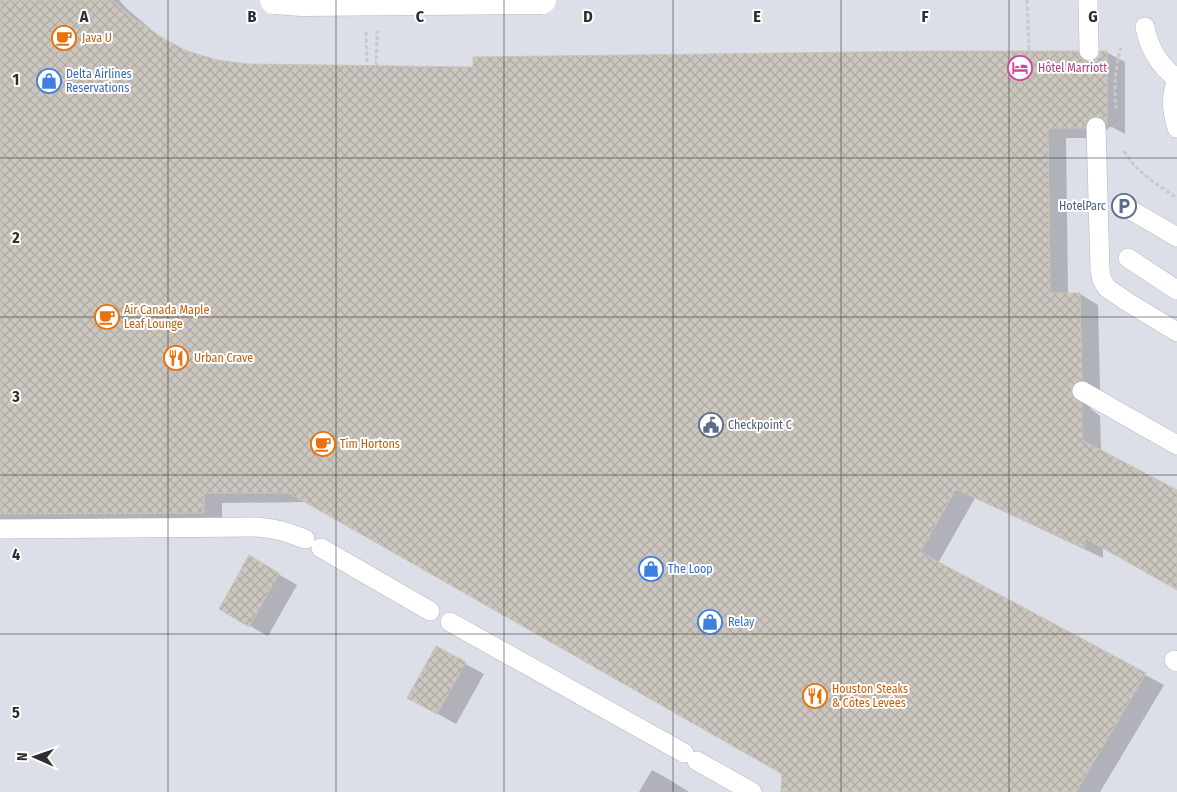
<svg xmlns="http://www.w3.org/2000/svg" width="1177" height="792" font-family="'Fira Sans Condensed',sans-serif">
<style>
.airport{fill:#dcdee8}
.shadow{fill:#0003}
.building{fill:url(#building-cross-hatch);stroke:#cbc5ba}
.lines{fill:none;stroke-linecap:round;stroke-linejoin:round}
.lane-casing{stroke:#b4b7c1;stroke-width:20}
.path{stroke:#c9c9c9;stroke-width:3;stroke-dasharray:4 2.5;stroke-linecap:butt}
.lane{stroke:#fff;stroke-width:19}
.secondary-bridge-casing{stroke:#b4b7c1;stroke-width:29;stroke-linecap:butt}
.secondary-bridge{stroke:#fff;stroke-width:28}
.grid{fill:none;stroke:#2e2e2e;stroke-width:1;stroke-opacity:0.55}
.labels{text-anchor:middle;stroke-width:4;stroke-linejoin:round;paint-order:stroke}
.food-label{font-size:12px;fill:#c56008;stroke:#fff;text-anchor:start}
.hotel-label{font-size:12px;fill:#b23c85;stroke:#fff;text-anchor:start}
.shop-label{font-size:12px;fill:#366cbe;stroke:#fff;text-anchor:start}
.service-label{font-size:12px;fill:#4e5e75;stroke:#fff;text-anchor:end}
.grid-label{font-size:16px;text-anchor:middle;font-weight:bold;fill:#2e2e2e;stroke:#fff;stroke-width:4;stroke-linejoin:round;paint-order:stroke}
</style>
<defs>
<pattern id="building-cross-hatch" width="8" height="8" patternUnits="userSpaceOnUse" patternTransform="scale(1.25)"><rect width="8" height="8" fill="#cbc7bf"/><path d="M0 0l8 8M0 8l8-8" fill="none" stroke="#afaba4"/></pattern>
</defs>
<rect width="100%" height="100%" fill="#efe9e1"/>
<!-- airport -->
<path class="airport" d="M0 0H1177V792H0Z"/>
<!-- shadow -->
<path class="shadow" d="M0 0H119L126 8 153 31 174 46 186 52 217 61 248 65 475 68 1077 52 1094 62 1106 52 1125 62V134L1112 127H1109L1105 132 1103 138H1066L1068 294H1080L1098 305 1100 390 1096 391 1089 403 1091 409 1100 416 1101 451 1177 492V589L1103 547V558L975 498 938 563 1164 685 1100 792H817L308 502 222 503V523L0 524Z
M249 557 297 585 268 636 220 609Z
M436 648 484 674 456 724 427 708Z
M652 770 670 780 689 792H639Z"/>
<!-- building -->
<path class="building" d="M0 0H112L134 19 164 39 187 51 217 60 248 64 473 67V57L937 51H1078L1079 56 1083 61 1090 62 1095 60 1099 57 1100 51H1107V125L1105 121 1102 117 1095 116 1091 117 1086 121 1085 128H1048L1050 293H1080L1082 380 1077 381 1073 385 1071 392 1073 397 1082 404V440L1177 490V590L1085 538V548L956 489 920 552 1146 673 1076 792H781L782 774 289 493H204V513L0 514Z
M249 555 279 573 249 627 219 609Z
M436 646 466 662 437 714 407 698Z"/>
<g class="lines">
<defs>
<path id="lane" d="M1088 0 1089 51
M1145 27C1149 49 1160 66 1177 79
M1177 80C1170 97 1172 112 1177 128
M1096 127 1100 270 1102 280 1107 288 1126 301 1177 332
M1124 206 1177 237
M1128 258 1177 290
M1082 391 1177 445
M0 529 256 527C275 528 287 532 305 539
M321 548 430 611
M450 622 684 753
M1174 660 1177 662
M697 761 752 792"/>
</defs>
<!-- lane casing -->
<use href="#lane" class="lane-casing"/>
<!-- path -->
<path class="path" d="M1027 0 1029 51
M366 32 367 62
M376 66 377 31
M1116 109C1114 90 1115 66 1121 48
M1124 151C1136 172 1158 185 1177 198"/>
<!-- lane -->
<use href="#lane" class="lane"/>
<defs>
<path id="secondary-bridge" d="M274 0 302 2 542 0"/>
</defs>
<!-- secondary-bridge casing -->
<use href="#secondary-bridge" class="secondary-bridge-casing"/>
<!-- secondary-bridge -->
<use href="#secondary-bridge" class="secondary-bridge"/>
</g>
<!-- grid -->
<path class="grid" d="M168 0V792M336 0V792M504 0V792M673 0V792M841 0V792M1009 0V792M0 158H1177M0 317H1177M0 475H1177M0 634H1177"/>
<!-- icons -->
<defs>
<symbol id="cafe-ring" viewBox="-11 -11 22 22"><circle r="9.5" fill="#fff" stroke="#e8710a" stroke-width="1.5"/><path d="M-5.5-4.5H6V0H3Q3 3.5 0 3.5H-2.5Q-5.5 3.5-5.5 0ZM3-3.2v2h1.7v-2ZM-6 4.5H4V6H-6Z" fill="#e8710a"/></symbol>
<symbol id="hotel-ring" viewBox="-11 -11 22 22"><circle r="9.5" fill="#fff" stroke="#d1479c" stroke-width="1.5"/><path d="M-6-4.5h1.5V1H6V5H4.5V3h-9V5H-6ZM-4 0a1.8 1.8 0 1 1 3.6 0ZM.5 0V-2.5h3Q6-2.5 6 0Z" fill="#d1479c"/></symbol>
<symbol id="shop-ring" viewBox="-11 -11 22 22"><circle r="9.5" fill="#fff" stroke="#3f7fe0" stroke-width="1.5"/><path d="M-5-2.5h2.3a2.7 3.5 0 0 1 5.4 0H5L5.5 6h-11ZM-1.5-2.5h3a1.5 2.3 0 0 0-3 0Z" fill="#3f7fe0"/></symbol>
<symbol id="parking-ring" viewBox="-11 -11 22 22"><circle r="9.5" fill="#fff" stroke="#5c6f8a" stroke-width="1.5"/><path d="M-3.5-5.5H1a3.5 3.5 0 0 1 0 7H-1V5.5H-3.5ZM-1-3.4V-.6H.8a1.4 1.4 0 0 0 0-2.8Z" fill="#5c6f8a"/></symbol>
<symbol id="restaurant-ring" viewBox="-11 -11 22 22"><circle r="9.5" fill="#fff" stroke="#e8710a" stroke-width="1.5"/><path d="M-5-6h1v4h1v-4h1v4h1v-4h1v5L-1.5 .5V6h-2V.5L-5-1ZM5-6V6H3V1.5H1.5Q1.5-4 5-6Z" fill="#e8710a"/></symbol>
<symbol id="civic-ring" viewBox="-11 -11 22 22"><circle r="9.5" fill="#fff" stroke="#5c6f8a" stroke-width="1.5"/><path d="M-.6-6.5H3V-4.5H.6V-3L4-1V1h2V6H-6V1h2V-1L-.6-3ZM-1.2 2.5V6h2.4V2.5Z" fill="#5c6f8a"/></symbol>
</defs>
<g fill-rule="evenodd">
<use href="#cafe-ring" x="50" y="24" width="28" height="28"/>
<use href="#hotel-ring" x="1006" y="54" width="28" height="28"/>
<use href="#shop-ring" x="35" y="67" width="28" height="28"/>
<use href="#parking-ring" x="1110" y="192" width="28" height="28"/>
<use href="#cafe-ring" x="93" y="303" width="28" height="28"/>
<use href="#restaurant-ring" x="162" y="344" width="28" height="28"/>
<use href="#civic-ring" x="697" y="411" width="28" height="28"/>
<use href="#cafe-ring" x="309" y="430" width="28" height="28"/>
<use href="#shop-ring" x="637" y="555" width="28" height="28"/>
<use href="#shop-ring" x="696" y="608" width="28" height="28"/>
<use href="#restaurant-ring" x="801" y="682" width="28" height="28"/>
</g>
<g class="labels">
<!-- food labels -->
<g class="food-label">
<text x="82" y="42">Java U</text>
<text x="124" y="314">Air Canada Maple<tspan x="124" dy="14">Leaf Lounge</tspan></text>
<text x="194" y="362">Urban Crave</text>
<text x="340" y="448">Tim Hortons</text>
<text x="832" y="693">Houston Steaks<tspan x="832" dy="14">&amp; Côtes Levées</tspan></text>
</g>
<!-- hotel labels -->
<g class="hotel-label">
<text x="1038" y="72">Hôtel Marriott</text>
</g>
<!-- shop labels -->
<g class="shop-label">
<text x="66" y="78">Delta Airlines<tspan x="66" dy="14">Reservations</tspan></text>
<text x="668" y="573">The Loop</text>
<text x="728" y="626">Relay</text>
</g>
<!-- service labels -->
<g class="service-label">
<text x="1106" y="210">HotelParc</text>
<text x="728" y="429" text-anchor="start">Checkpoint C</text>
</g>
</g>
<g class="grid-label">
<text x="84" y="22">A</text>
<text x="252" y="22">B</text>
<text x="420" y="22">C</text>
<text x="588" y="22">D</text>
<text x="757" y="22">E</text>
<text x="925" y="22">F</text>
<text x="1093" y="22">G</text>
<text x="16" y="85">1</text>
<text x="16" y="243">2</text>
<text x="16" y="402">3</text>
<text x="16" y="560">4</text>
<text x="16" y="718">5</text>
</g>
<!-- north arrow -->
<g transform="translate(35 757) rotate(272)" stroke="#ffffff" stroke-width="4" paint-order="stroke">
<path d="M0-4L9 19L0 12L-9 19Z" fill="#2e2e2e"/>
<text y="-8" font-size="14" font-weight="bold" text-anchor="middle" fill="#2e2e2e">N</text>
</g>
</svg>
